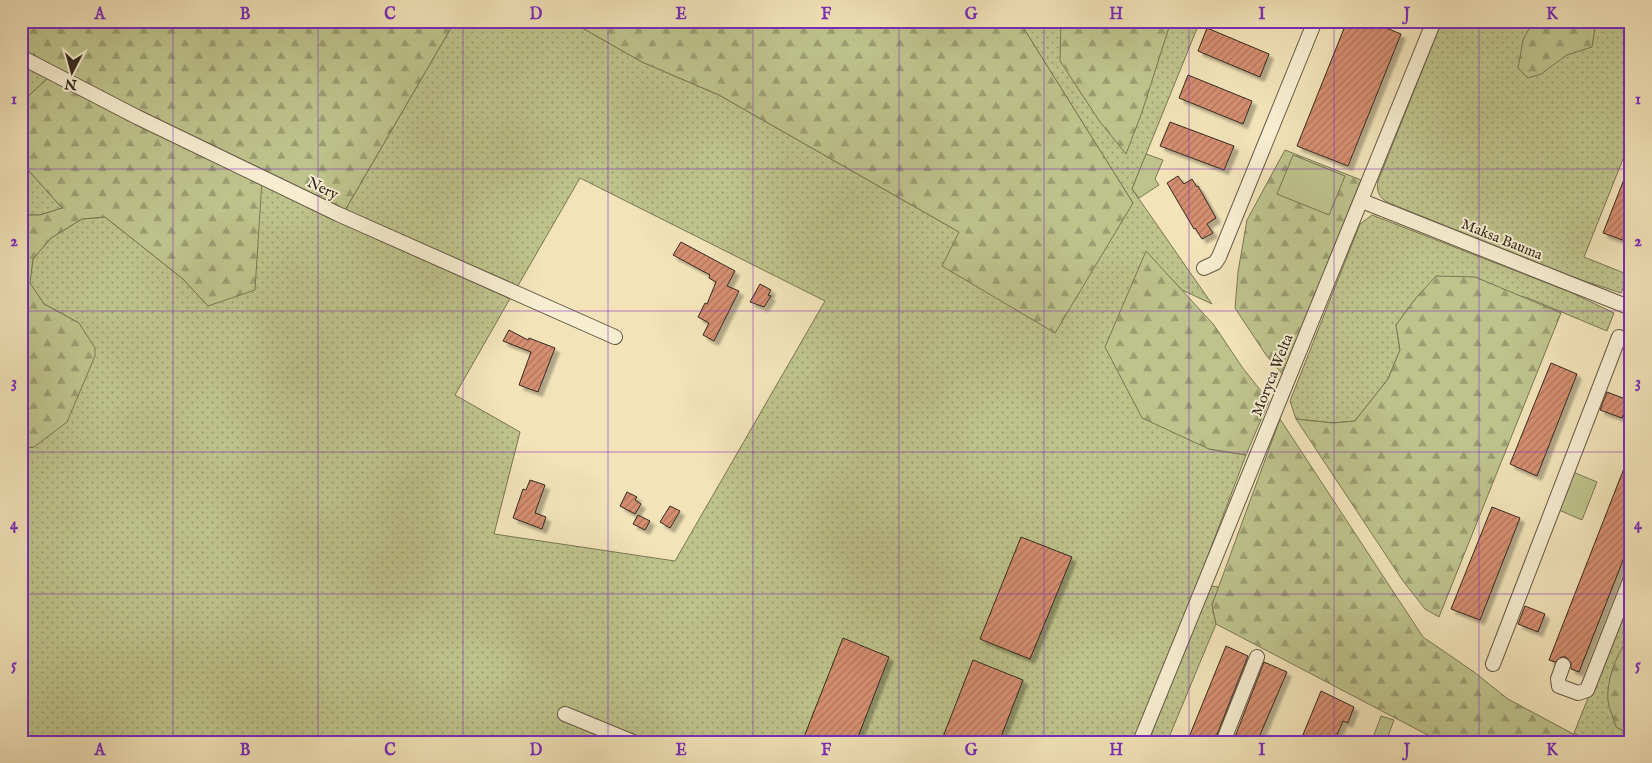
<svg xmlns="http://www.w3.org/2000/svg" width="1652" height="763" font-family="'IM FELL English',serif">
<style>
.grass{fill:url(#grass-dots);stroke:#797655}
.forest{fill:url(#forest-firs);stroke:#797655}
.green{fill:#bec38c;stroke:#797655}
.building{fill:url(#building-hatch);stroke:#34291e;filter:url(#shadow)}
.lines{fill:none;stroke-linecap:round;stroke-linejoin:round}
.minor-casing{stroke:#645844;stroke-width:16}
.minor{stroke:#f7edd1;stroke-width:14}
.grid{fill:none;stroke:#7b2cbf;stroke-width:1;stroke-opacity:0.55}
.labels{text-anchor:middle;stroke-width:4;stroke-linejoin:round;paint-order:stroke}
.street-label{font-size:15px;fill:#34291e;stroke:#f7edd1}
.neatline{fill:none;stroke:#7b2cbf;stroke-width:2}
.grid-label{font-size:16px;text-anchor:middle;font-weight:bold;fill:#7b2cbf}
</style>
<defs>
<pattern id="grass-dots" width="8" height="8" patternUnits="userSpaceOnUse" patternTransform="scale(1.25)"><rect width="8" height="8" fill="#bec38c"/><path d="M2 2h.1M6 6h.1" fill="none" stroke="#9b9e72" stroke-width="1.8" stroke-linecap="round"/></pattern>
<pattern id="forest-firs" width="22" height="20" patternUnits="userSpaceOnUse" patternTransform="scale(1.25)"><rect width="22" height="20" fill="#bec38c"/><path d="M5 1l3.5 6h-7zM16 11l3.5 6h-7z" fill="#9b9e72"/></pattern>
<pattern id="building-hatch" width="6" height="6" patternUnits="userSpaceOnUse" patternTransform="scale(1.25)"><rect width="6" height="6" fill="#d58e70"/><path d="M-1 1l2-2M0 6l6-6M5 7l2-2" fill="none" stroke="#ae745b"/></pattern>
<filter id="shadow"><feDropShadow dx="4.5" dy="4.5" stdDeviation="1" flood-color="#0004"/></filter>
</defs>
<rect width="100%" height="100%" fill="#f2e3b8"/>
<filter id="stains"><feTurbulence type="fractalNoise" baseFrequency=".004" numOctaves="4"/><feColorMatrix values="0 0 0 0 .2 0 0 0 0 .09 0 0 0 0 .02 0 0 0 .5 -.17"/></filter>
<radialGradient id="worn" r=".72"><stop offset=".6" stop-color="#630" stop-opacity="0"/><stop offset="1" stop-color="#630" stop-opacity=".3"/></radialGradient>
<!-- grass -->
<path class="grass" d="M455 21H570L642 62 719 95 959 232 1133 203 1019 21H1200L1132 189 1212 304 1182 290 1146 252 1209 449 1246 455 1181 627 1134 742H21V448L34 447 79 323 44 304 29 283 33 259 51 238 82 219 105 217 183 279 208 306 262 180 512 295 455 395 520 432 494 534 675 561 825 301 580 178 516 289 344 212Z
M1442 21H1631V139L1584 257 1629 275 1621 293 1575 278 1389 203C1379 198 1376 191 1378 181Z
M21 59 51 75 21 103Z
M21 162 62 208 40 215H21Z
M1372 215 1570 292 1614 313 1607 331 1528 298 1437 276 1416 298 1396 325 1400 350 1388 379 1355 421 1333 423 1296 419 1290 401 1360 224Z
M1211 586 1219 587 1212 605 1216 624 1167 742H1148Z
M1631 591V742H1588L1574 733Z"/>
<!-- forest -->
<path class="forest" d="M21 21H455L344 212 138 113 21 51Z
M570 21H1019L1133 203 1055 333 942 266 959 232 719 95 642 62Z
M1061 21H1171L1142 112 1126 154 1100 122 1060 61Z
M1533 21H1596L1592 47 1567 55 1541 74 1528 78 1518 68 1523 40Z
M51 75 262 180 255 290 208 306 183 279 105 217 82 219 51 238 33 259 30 283 44 304 79 323 95 348V356L67 422 34 447 21 448V215H40L62 208 21 162V103Z
M1285 150 1361 180 1283 375 1266 355 1235 308 1238 272 1247 220Z
M1146 251 1214 325 1242 367 1269 401 1246 455 1209 449 1142 418 1105 347Z
M1436 276 1475 277 1561 313 1439 617 1425 609 1403 581 1296 419 1333 423 1355 421 1388 379 1400 350 1396 325 1416 298Z
M1280 419 1423 637 1474 672 1508 699 1588 742H1441L1216 624 1212 605Z
M1631 634V735L1616 727C1614 719 1609 709 1608 701 1606 678 1618 652 1631 634Z"/>
<!-- green -->
<path class="green" d="M1146 154 1163 160 1155 179 1159 185 1139 198 1132 189Z
M1293 155 1345 176 1329 215 1277 194Z
M1573 472 1597 482 1582 520 1559 510Z
M1381 716 1394 720 1387 739 1374 735Z"/>
<!-- building -->
<path class="building" d="M1347 21H1369L1401 34 1348 166 1297 146Z
M1207 28 1269 54 1260 77 1198 51Z
M1188 75 1252 101 1243 124 1179 98Z
M1170 122 1234 146 1224 170 1160 146Z
M1630 164H1631V243L1603 233Z
M1178 176 1184 184 1192 179 1197 187 1198 186 1216 218 1207 224 1213 233 1202 239 1195 228 1194 229 1167 183Z
M681 242 735 271 727 286 739 291 714 341 703 335 709 323 698 317 705 303 707 304 716 282 709 278 710 275 673 255Z
M760 284 771 290 768 295 771 296 764 307 750 302Z
M509 330 528 340 529 338 555 348 538 392 519 385 531 352 503 341Z
M1551 363 1577 374 1537 476 1510 464Z
M1607 392 1628 400 1622 418 1600 410Z
M1630 453 1631 540 1579 672 1571 669V663L1566 657H1561L1555 662 1549 660Z
M530 480 545 485 535 513 546 517 542 529 513 518 523 489 526 490Z
M627 492 637 497 635 500 641 504 635 514 620 506Z
M670 506 680 511 670 528 660 522Z
M1492 507 1520 518 1480 620 1451 609Z
M638 515 650 521 645 530 633 524Z
M1021 537 1072 557 1030 659 980 639Z
M1525 606 1545 614 1538 632 1518 624Z
M843 638 889 657 856 742H802Z
M1226 646 1248 656 1214 742H1187Z
M973 660 1023 680 999 742H941Z
M1264 662 1287 672 1257 742H1233Z
M1321 691 1354 707 1348 723 1343 721 1334 742H1300Z"/>
<g class="lines">
<defs>
<path id="minor" d="M21 57 137 117 338 214 615 337
M1362 201 1631 308
M1204 268 1215 263 1219 257 1315 21
M1493 664 1619 337
M1563 665 1558 679 1559 686 1578 693 1587 690 1631 578
M565 714 633 742
M1140 742 1434 21
M1223 742 1257 657"/>
</defs>
<!-- minor casing -->
<use href="#minor" class="minor-casing"/>
<!-- minor -->
<use href="#minor" class="minor"/>
</g>
<!-- grid -->
<path class="grid" d="M173 21V742M318 21V742M463 21V742M608 21V742M753 21V742M899 21V742M1044 21V742M1189 21V742M1334 21V742M1479 21V742M21 169H1631M21 311H1631M21 452H1631M21 594H1631"/>
<g class="labels">
<!-- street labels -->
<g class="street-label">
<text transform="translate(323 188) rotate(26)" y="5">Nery</text>
<text transform="translate(1502 239) rotate(22)" y="5">Maksa Bauma</text>
<text transform="translate(1272 375) rotate(-68)" y="5">Moryca Welta</text>
</g>
</g>
<!-- margin -->
<rect width="1652" height="763" fill="none" stroke="#f2e3b8" stroke-width="55"/>
<!-- north arrow -->
<g transform="translate(72 72) rotate(186)" stroke="#f7edd1" stroke-width="4" paint-order="stroke">
<path d="M0-4L9 19L0 12L-9 19Z" fill="#34291e"/>
<text y="-8" font-size="14" font-weight="bold" text-anchor="middle" fill="#34291e">N</text>
</g>
<rect x="28" y="28" width="1596" height="708" class="neatline"/>
<g class="grid-label">
<text x="100" y="19">A</text>
<text x="245" y="19">B</text>
<text x="390" y="19">C</text>
<text x="536" y="19">D</text>
<text x="681" y="19">E</text>
<text x="826" y="19">F</text>
<text x="971" y="19">G</text>
<text x="1116" y="19">H</text>
<text x="1262" y="19">I</text>
<text x="1407" y="19">J</text>
<text x="1552" y="19">K</text>
<text x="14" y="104">1</text>
<text x="1638" y="104">1</text>
<text x="14" y="246">2</text>
<text x="1638" y="246">2</text>
<text x="14" y="387">3</text>
<text x="1638" y="387">3</text>
<text x="14" y="529">4</text>
<text x="1638" y="529">4</text>
<text x="14" y="670">5</text>
<text x="1638" y="670">5</text>
<text x="100" y="755">A</text>
<text x="245" y="755">B</text>
<text x="390" y="755">C</text>
<text x="536" y="755">D</text>
<text x="681" y="755">E</text>
<text x="826" y="755">F</text>
<text x="971" y="755">G</text>
<text x="1116" y="755">H</text>
<text x="1262" y="755">I</text>
<text x="1407" y="755">J</text>
<text x="1552" y="755">K</text>
</g>
<rect width="100%" height="100%" filter="url(#stains)"/>
<rect width="100%" height="100%" fill="url(#worn)"/>
</svg>
